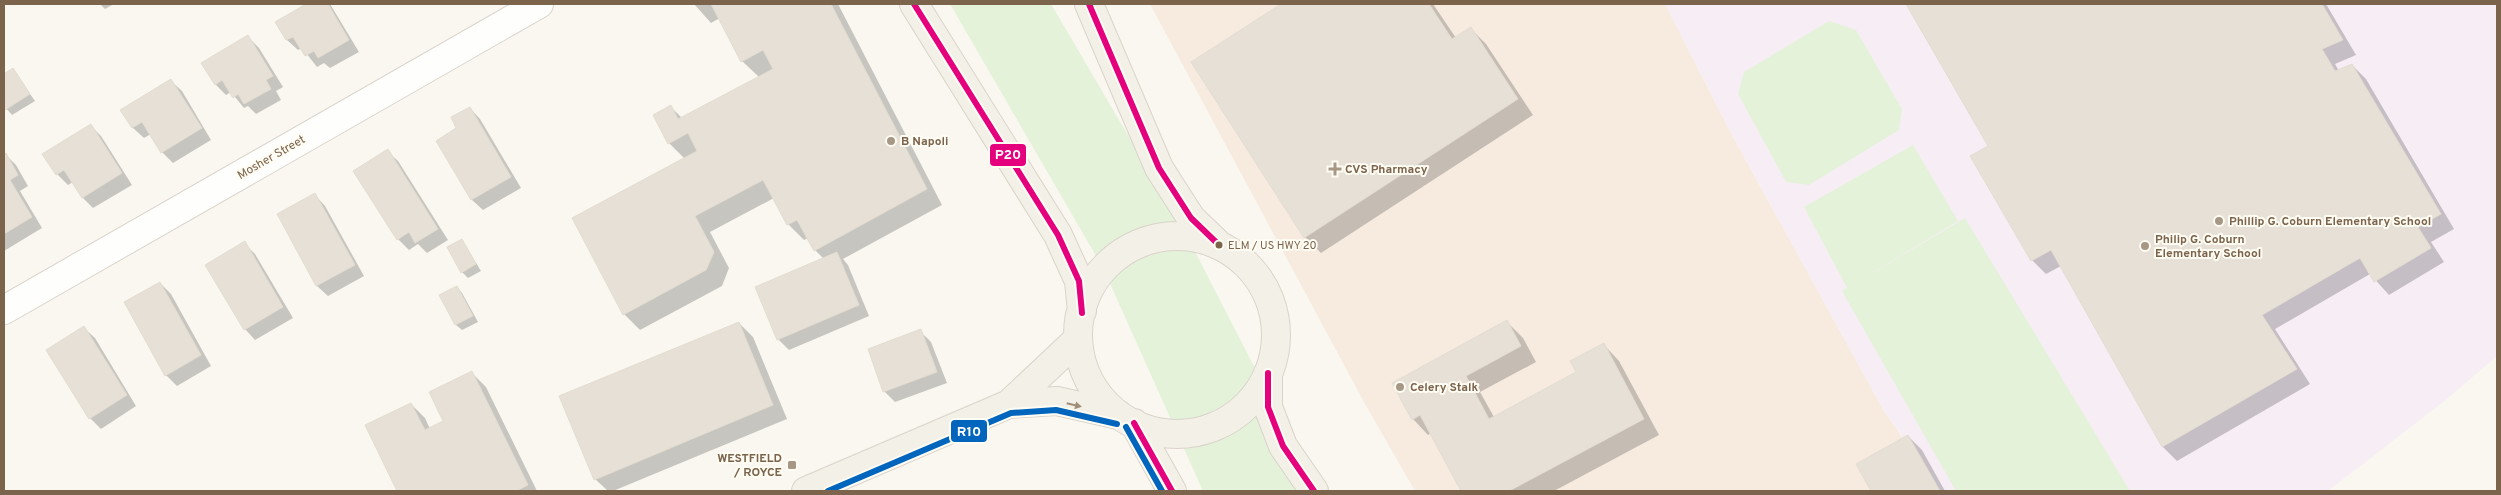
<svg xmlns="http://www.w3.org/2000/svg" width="2501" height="495" font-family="Overpass,sans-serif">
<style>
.commercial{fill:#f7ebe0}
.education{fill:#f7eef5}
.green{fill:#e4f2da}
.shadow{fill:#0003}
.building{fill:#e6e0d6;stroke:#e3dcd1}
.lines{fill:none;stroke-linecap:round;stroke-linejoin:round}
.minor-casing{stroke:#dad4cd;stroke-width:30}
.major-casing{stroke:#dad3cb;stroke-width:30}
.minor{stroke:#fefefd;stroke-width:28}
.major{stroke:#f3f1e7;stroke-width:28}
.bus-1-casing{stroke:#fffcf3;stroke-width:10}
.bus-2-casing{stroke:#fffcf3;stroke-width:10}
.bus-1{stroke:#e5007d;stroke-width:6}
.bus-2{stroke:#0065bd;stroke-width:6}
.oneway{fill:#9f8e7a}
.poi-dot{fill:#a79785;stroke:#fffcf3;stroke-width:2}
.bus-dot{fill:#7b634c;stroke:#fffcf3;stroke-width:2}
.labels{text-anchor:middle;stroke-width:4;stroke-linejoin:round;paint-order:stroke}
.bus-label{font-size:11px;fill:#7b634c;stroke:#fffcf3;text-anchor:start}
.poi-label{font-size:12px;font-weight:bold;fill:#7b634c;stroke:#fffcf3;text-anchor:start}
.street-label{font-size:12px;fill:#7b634c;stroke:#fffcf3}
.line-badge{stroke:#fffcf3;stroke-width:2}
.badge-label{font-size:14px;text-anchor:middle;font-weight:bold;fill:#fff}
</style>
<rect width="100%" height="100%" fill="#f9f7ef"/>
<!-- commercial -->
<path class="commercial" d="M1150 4H1665L1732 135 1884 411 1940 491H1415L1365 404Z"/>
<!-- education -->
<path class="education" d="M1665 4H2497V356L2447 399 2328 491H1940L1884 411 1732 135Z"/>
<!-- green -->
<path class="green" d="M950 4H1051L1187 236 1318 491H1203L1103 268Z
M1829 21 1856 30 1902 109 1899 130 1809 185 1786 182 1738 94 1744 72Z
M1913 145 1958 221 1847 288 1804 207Z
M1965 218 2130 491H1956L1842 291Z"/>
<!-- shadow -->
<path class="shadow" d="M100 4H114L105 9Z
M309 4H330L359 52 330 68 324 63 317 67 302 48 298 50 287 40 277 22Z
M694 4H838L942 205 843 259 848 265 869 316 789 350 778 339 824 259 815 250 808 238 804 240 788 224 774 198 710 232 729 268 722 286 640 330 624 314 573 218 685 159 669 143 671 107 682 118 759 77 742 61 720 18 711 23Z
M1283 4H1433L1456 38 1471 29 1486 44 1533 115 1321 253 1305 237 1192 63Z
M1907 4H2326L2356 55 2335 64 2339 71 2352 65 2366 79 2454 229 2431 242 2444 262 2389 295 2370 274 2275 329 2310 384 2177 461 2163 447 2061 266 2046 274 2032 260 1971 156 1990 146Z
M248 37 259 48 283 87 276 91 281 100 256 114 248 106 244 108 231 92 226 95 216 85Z
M13 70 35 101 12 115 4 106V76Z
M171 81 182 91 211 140 173 163 162 152 151 134 144 138 133 128 122 110Z
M470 108 480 119 521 188 483 210 472 200Z
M90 125 101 136 132 185 93 208 83 198 73 182 68 185 57 174Z
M387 151 398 161 448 240 427 253 418 244 409 250 398 239 355 171Z
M5 154 16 165 28 186 20 191 42 228 4 251Z
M315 195 325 206 364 276 328 296 317 286 278 215Z
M462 240 481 271 468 278 462 272Z
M244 243 255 254 293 318 255 340 245 329Z
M160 283 171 294 211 366 177 386 166 375Z
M457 287 462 293 478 322 462 330 456 325 441 295Z
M1507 322 1523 338 1536 362 1480 392 1494 417 1578 372 1604 345 1619 361 1659 435 1554 491H1463L1431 433 1428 435 1413 419Z
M739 323 753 337 787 419 613 491H608L595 479Z
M84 328 95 338 136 406 101 429 90 418Z
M920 331 931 342 947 383 895 402 884 391Z
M472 373 486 387 537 491H398L366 426 411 404 425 418 430 429 445 422Z
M1908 436 1922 450 1945 491H1873L1858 465Z"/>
<!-- building -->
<path class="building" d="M306 4H328L349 40 318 58 314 51 305 56 293 37 286 40 275 22Z
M711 4H831L927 189 814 251 797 220 787 225 763 180 695 216 714 252 706 270 623 315 572 218 697 151 688 133 668 144 653 115 671 105 678 119 773 69 763 50 741 62Z
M1281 4H1429L1452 39 1471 27 1518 99 1304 238 1191 62Z
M1906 4H2322L2343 40 2322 49 2335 71 2352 64 2441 214 2418 227 2431 248 2374 282 2360 258 2262 315 2297 369 2162 447 2051 250 2031 261 1970 156 1988 146Z
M248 35 273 76 266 80 271 89 244 104 238 94 233 98 222 80 215 85 201 63Z
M13 68 30 94 5 110 4 74Z
M171 79 202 128 161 153 142 122 132 128 120 110Z
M470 107 511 177 471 200 436 141 456 128 451 117Z
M91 124 122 173 82 198 64 170 56 175 42 154Z
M388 149 438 229 415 243 409 232 397 240 353 171Z
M6 153 18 175 10 180 32 217 4 234V154Z
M315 193 355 265 316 286 277 214Z
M462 239 476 264 461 273 447 247Z
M245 241 283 307 244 330 205 265Z
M837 252 859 305 777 340 755 287Z
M160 282 201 355 165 376 124 302Z
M457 286 473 316 455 325 439 295Z
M1507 320 1521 346 1466 376 1489 419 1576 372 1570 361 1604 343 1644 419 1509 491H1461L1420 415 1412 420 1392 383Z
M739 322 773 405 594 480 559 396Z
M84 326 127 395 89 419 46 350Z
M921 329 937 372 883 392 868 349Z
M472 371 528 485 516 491H397L365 425 411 403 425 430 443 421 429 392Z
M1908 435 1940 491H1871L1856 464Z"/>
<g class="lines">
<defs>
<path id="minor" d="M4 310 539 4"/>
<path id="major" d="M914 4 1058 235 1079 281 1082 311
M1089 4 1159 168 1191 218 1216 242
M1078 335a99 99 0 1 1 198 0a99 99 0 1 1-198 0Z
M1268 373V407L1283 446 1314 491
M1009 404 1077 340
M1134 423 1172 491
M806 491 1009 404 1057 401 1119 415"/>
</defs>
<!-- minor casing -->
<use href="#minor" class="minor-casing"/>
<!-- major casing -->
<use href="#major" class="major-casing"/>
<!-- minor -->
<use href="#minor" class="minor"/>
<!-- major -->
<use href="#major" class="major"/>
<defs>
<path id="bus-1" d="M914 4 1058 235 1079 281 1082 313
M1089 4 1159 168 1191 218 1219 245
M1268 373V407L1283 446 1314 491
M1134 423 1172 491"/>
<path id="bus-2" d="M1126 427 1162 491
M828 491 1011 413 1056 410 1117 424"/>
</defs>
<!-- bus-1 casing -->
<use href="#bus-1" class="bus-1-casing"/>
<!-- bus-2 casing -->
<use href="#bus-2" class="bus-2-casing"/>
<!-- bus-1 -->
<use href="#bus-1" class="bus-1"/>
<!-- bus-2 -->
<use href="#bus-2" class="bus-2"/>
</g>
<!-- one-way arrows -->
<defs><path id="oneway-solid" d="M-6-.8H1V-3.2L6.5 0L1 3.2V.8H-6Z" transform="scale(1.25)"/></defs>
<use class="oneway" href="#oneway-solid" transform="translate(1074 405) rotate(13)"/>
<!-- markers -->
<g class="poi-dot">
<circle cx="891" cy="141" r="5"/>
<path d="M1332.5 161.5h5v5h5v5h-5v5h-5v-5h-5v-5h5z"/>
<circle cx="2219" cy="221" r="5"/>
<circle cx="2145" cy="246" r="5"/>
<circle cx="1400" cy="387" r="5"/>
<rect x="787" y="460" width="10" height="10" rx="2.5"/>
</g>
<circle class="bus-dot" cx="1219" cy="245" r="4.5"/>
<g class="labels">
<!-- bus labels -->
<g class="bus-label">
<text x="1228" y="249">ELM / US HWY 20</text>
</g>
<!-- poi labels -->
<g class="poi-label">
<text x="901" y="145">B Napoli</text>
<text x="1345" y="173">CVS Pharmacy</text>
<text x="2229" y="225">Phillip G. Coburn Elementary School</text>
<text x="2155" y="243">Philip G. Coburn<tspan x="2155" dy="14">Elementary School</tspan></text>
<text x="1410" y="391">Celery Stalk</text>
<text x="782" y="462" text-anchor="end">WESTFIELD<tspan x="782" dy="14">/ ROYCE</tspan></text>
</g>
<!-- street labels -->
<g class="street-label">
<text transform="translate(271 157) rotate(-30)" y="4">Mosher Street</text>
</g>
</g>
<g class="line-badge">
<rect x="989" y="143" width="38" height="24" rx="5" fill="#e5007d"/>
<rect x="950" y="419" width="38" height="24" rx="5" fill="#0065bd"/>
</g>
<g class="badge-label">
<text x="1008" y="159">P20</text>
<text x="969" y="436">R10</text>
</g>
<!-- border -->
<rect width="2501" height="495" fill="none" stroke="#7b634c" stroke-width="10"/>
</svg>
